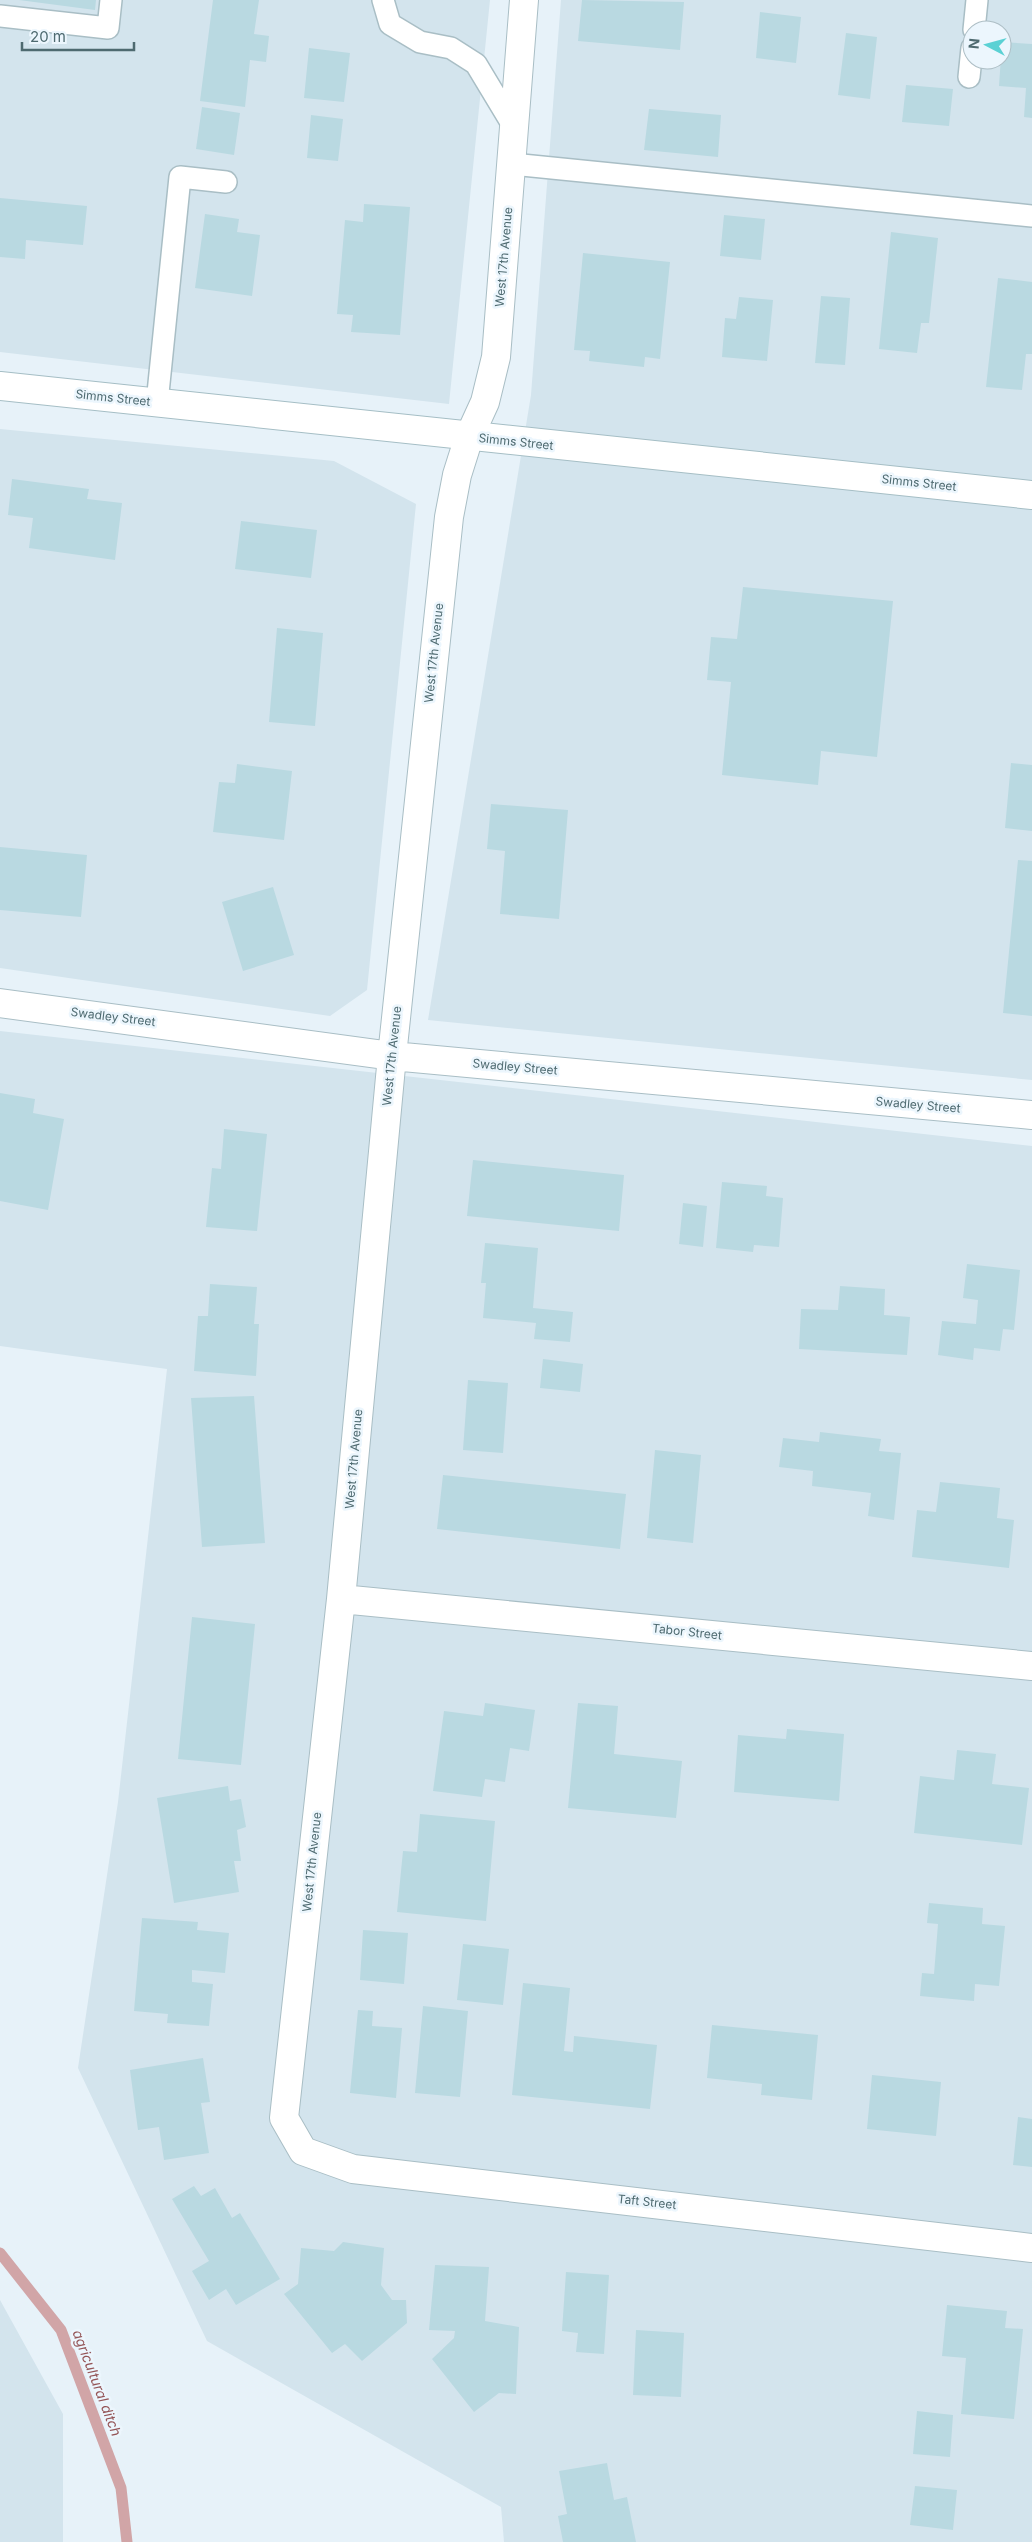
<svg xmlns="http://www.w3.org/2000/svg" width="1032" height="2542" font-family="Inter,sans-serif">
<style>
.residential{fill:#d3e4ed;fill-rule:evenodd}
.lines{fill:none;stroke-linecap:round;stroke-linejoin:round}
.stream{stroke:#d1a5a7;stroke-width:11}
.building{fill:#b9d9e1}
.lane-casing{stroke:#a9bec5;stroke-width:24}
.street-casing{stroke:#a9bec5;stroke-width:30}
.secondary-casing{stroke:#a5bec5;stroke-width:30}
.lane{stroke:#fff;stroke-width:21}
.street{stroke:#fff;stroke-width:28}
.secondary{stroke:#fff;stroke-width:28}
.labels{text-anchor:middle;stroke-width:5;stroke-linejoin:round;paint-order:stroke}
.street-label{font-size:12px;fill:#4e6a70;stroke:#ecf6fd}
.water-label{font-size:14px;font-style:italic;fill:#945557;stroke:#ecf6fd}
</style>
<rect width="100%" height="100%" fill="#e7f2f9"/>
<!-- residential -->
<path class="residential" d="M0 0H490L449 404 0 352Z
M561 0H1032V1080L428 1020 531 395ZM972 30H1002V60H972Z
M0 429 334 461 416 504 367 990 330 1016 0 968Z
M0 1031 1032 1146V2542H504L501 2507 207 2341 78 2068 118 1802 167 1369 0 1346Z
M0 2300 63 2414V2542H0Z"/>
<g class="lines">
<!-- stream -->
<path class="stream" d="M0 2253 61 2330 121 2488 127 2542"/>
</g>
<!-- building -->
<path class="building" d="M19 0H96L95 10Z
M213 0H259L254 34 269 36 266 62 250 60 245 107 200 101Z
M582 0 684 2 680 50 578 41Z
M760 12 801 17 796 63 756 58Z
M846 33 877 37 870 99 838 95Z
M1002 42 1032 44V118L1024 117 1026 88 999 86Z
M309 48 350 53 344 102 304 98Z
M906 85 953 89 949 126 902 122Z
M202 107 240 113 234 155 196 149Z
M649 109 721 115 718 157 644 150Z
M311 115 343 119 338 161 307 158Z
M0 198 87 206 83 245 26 240 25 259 0 257Z
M364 204 410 207 400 335 351 332 353 315 337 314 345 220 363 222Z
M205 214 239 219 237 232 260 235 252 296 195 288Z
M724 215 765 219 761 260 720 256Z
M891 232 938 238 929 323H921L917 353 879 349Z
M583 253 670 262 660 359 645 357 644 367 589 361 590 351 574 350Z
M998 278 1032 282V354H1026L1022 390 986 387Z
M821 296 850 298 845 365 815 363Z
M739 297 773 300 767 361 722 357 725 318 736 319Z
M12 479 89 489 87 499 122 503 115 560 29 548 33 518 8 515Z
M241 521 317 530 311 578 235 569Z
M743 587 893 601 877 757 821 751 818 785 722 775 731 682 707 680 711 637 737 639Z
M277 628 323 633 315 726 269 722Z
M1011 763 1032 765V831L1005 828Z
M237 764 292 771 284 840 213 832 219 782 235 783Z
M491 804 568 810 559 919 500 914 505 851 487 849Z
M0 847 87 855 81 917 0 910Z
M1018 860 1032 861V1016L1003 1013Z
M273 887 294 955 243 971 222 902Z
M0 1093 35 1099 33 1113 64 1119 48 1210 0 1201Z
M224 1129 267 1134 257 1231 206 1227 212 1168 221 1169Z
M473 1160 624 1175 619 1231 467 1216Z
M722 1182 767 1186 766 1196 783 1198 779 1247 754 1245 753 1252 716 1248Z
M683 1203 707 1206 703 1247 679 1244Z
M485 1243 538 1248 533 1308 573 1312 570 1342 534 1339 536 1323 483 1318 486 1283H481Z
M967 1264 1020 1270 1014 1330 1003 1329 1000 1351 974 1348 973 1360 938 1355 942 1321 976 1324 978 1300 963 1298Z
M210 1284 257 1287 254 1324H259L256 1376 194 1371 198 1316H208Z
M840 1286 885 1289 884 1315 910 1317 907 1355 799 1349 801 1309 838 1310Z
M543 1359 583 1364 580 1392 540 1388Z
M468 1380 508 1383 503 1453 463 1450Z
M254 1396 265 1543 202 1547 191 1398Z
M820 1432 881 1439 879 1451 901 1453 894 1520 868 1516 871 1493 812 1486 813 1471 779 1467 783 1438 819 1442Z
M655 1450 701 1455 693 1543 647 1538Z
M443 1475 626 1494 620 1549 437 1529Z
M940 1482 1000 1488 997 1518 1014 1520 1009 1568 912 1557 917 1510 936 1512Z
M192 1617 255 1624 241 1765 178 1759Z
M485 1703 535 1710 529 1751 510 1748 505 1782 485 1779 482 1797 433 1791 444 1711 483 1716Z
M578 1703 618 1706 614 1754 682 1761 676 1818 568 1808Z
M787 1729 844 1734 839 1801 734 1792 738 1735 786 1739Z
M957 1750 996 1754 992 1784 1029 1788 1022 1845 914 1833 920 1776 954 1780Z
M228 1786 230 1801 241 1799 246 1827 237 1830 241 1861H234L239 1892 174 1903 157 1798Z
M420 1814 495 1821 486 1921 397 1912 403 1851 417 1852Z
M929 1903 983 1908 982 1924 1005 1926 999 1986 975 1984 974 2001 920 1996 922 1973 934 1974 938 1924 927 1923Z
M142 1918 198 1922 197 1930 229 1933 225 1973 192 1970V1982L213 1984 209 2026 167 2023 168 2014 134 2011Z
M363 1930 408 1933 404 1984 360 1980Z
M463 1944 509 1949 503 2005 457 2000Z
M523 1983 570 1988 564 2051 573 2052 574 2036 657 2045 650 2109 512 2095Z
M423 2006 468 2011 460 2097 415 2093Z
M358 2010 373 2011 372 2026 402 2028 396 2098 350 2093Z
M712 2025 818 2035 812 2100 761 2095 762 2084 707 2078Z
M203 2058 210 2102 201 2103 209 2153 164 2160 159 2127 138 2130 130 2070Z
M872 2075 941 2082 936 2136 867 2129Z
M1018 2117 1032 2119V2167L1013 2165Z
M194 2186 201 2196 215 2188 232 2218 240 2213 280 2279 236 2305 226 2289 209 2300 192 2271 209 2261 172 2199Z
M343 2242 384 2248 381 2285 392 2300H406L407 2323 362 2361 345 2344 332 2353 284 2294 298 2284 301 2248 334 2251Z
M435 2265 489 2267 485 2321 519 2327 516 2394 499 2393 474 2412 432 2359 454 2338 455 2331 429 2330Z
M566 2272 609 2275 604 2354 576 2352 578 2333 562 2331Z
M947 2305 1007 2311 1005 2328 1023 2329 1014 2419 961 2414 966 2358 942 2356Z
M636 2330 684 2333 681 2397 633 2395Z
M917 2411 953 2415 950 2457 913 2454Z
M607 2463 614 2500 627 2497 636 2542H563L558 2516 567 2514 559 2471Z
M915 2486 957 2490 953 2530 910 2525Z"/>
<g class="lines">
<defs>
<path id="lane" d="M383 0 390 24 420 42 451 48 476 64 514 127
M0 16 108 28 111 0
M974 30 977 0
M969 77 972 48
M512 164 1032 216
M157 403 180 177 226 182"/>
<path id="street" d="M524 0 496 357 485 402 469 437 457 475 449 517 392 1056 341 1599 284 2118 303 2151 353 2169 1032 2248
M0 1003 392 1056 1032 1115
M341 1599 1032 1666"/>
<path id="secondary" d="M0 386 1032 495"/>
</defs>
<!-- lane casing -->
<use href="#lane" class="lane-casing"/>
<!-- street casing -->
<use href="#street" class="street-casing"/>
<!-- secondary casing -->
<use href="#secondary" class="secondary-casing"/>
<!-- lane -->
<use href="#lane" class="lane"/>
<!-- street -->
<use href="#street" class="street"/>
<!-- secondary -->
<use href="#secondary" class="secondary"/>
</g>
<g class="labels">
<!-- street labels -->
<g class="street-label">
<text transform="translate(504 257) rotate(-85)" y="4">West 17th Avenue</text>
<text transform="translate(113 398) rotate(6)" y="4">Simms Street</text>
<text transform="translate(516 442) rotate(6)" y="4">Simms Street</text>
<text transform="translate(919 483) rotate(6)" y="4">Simms Street</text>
<text transform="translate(434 653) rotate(-84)" y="4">West 17th Avenue</text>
<text transform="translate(113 1017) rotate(7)" y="4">Swadley Street</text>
<text transform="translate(392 1056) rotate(-84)" y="4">West 17th Avenue</text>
<text transform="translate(515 1067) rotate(5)" y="4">Swadley Street</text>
<text transform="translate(918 1105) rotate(5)" y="4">Swadley Street</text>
<text transform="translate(354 1459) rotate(-85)" y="4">West 17th Avenue</text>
<text transform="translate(687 1632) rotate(6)" y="4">Tabor Street</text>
<text transform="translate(312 1862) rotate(-84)" y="4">West 17th Avenue</text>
<text transform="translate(647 2202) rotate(6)" y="4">Taft Street</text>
</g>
<!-- water labels -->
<g class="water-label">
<text transform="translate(97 2383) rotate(69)" y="5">agricultural ditch</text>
</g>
</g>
<!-- north arrow -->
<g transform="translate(987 45) rotate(276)"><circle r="24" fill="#ecf6fd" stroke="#adbec5"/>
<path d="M0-4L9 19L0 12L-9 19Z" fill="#5bd1d4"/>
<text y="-8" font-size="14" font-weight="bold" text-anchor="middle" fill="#4e6a70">N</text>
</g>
<!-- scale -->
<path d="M22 42v8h112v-8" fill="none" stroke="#4e6a70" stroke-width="2.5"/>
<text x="30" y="42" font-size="15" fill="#4e6a70" stroke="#ecf6fd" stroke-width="4" paint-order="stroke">20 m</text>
</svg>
